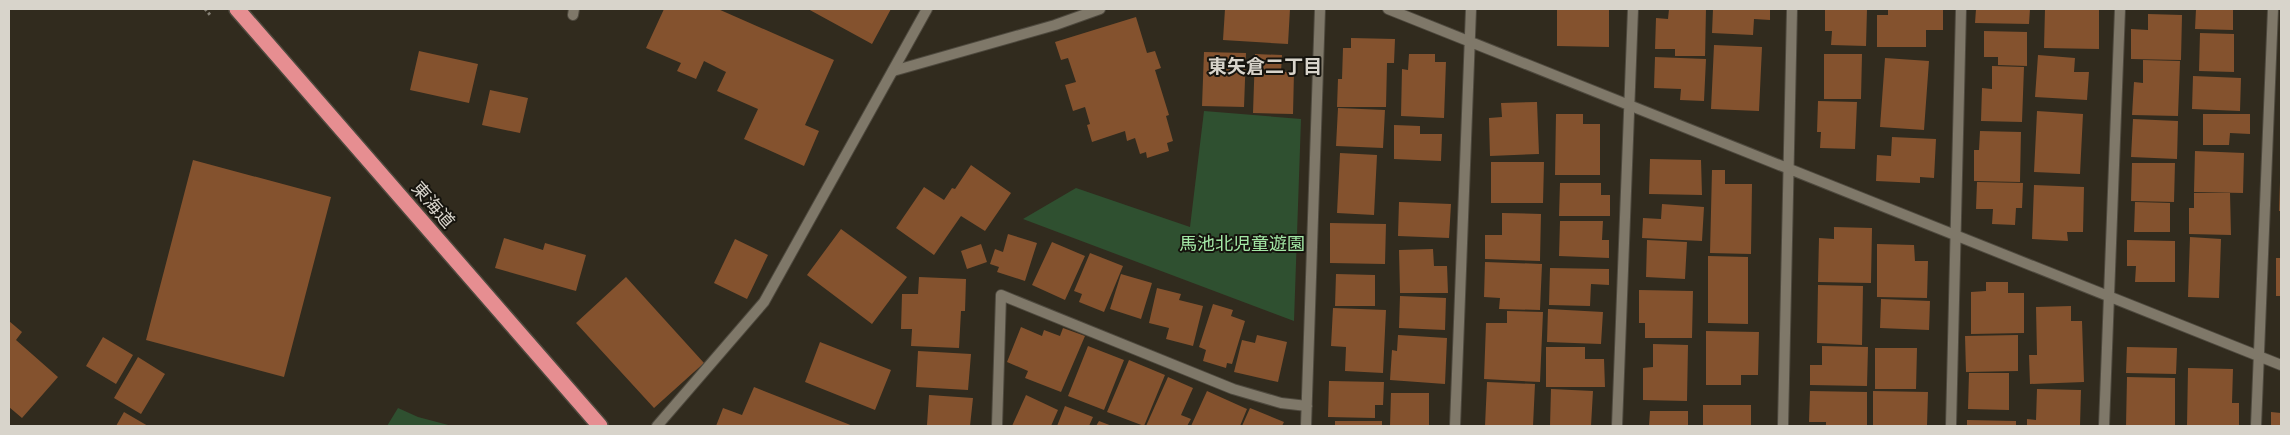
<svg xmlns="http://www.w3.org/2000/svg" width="2290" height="435" font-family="Inter,'Noto Sans JP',sans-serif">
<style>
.green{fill:#2f5030}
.building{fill:#84522e}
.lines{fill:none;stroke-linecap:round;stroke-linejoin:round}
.lane-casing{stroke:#4e493e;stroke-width:12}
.street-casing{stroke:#4e493e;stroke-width:12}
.highway-casing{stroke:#4e493e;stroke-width:18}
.path{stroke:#858075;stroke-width:3;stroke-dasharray:2.5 2.5;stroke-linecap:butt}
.lane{stroke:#7f7869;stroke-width:10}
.street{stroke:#7f7869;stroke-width:10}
.highway{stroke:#e68e91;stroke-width:15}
.labels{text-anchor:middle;stroke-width:4;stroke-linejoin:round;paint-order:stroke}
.street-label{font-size:18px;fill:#d8d4cb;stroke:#16140e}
.park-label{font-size:18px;fill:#a3e7a5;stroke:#16140e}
.neighbourhood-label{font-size:19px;font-weight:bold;fill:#d8d4cb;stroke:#16140e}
</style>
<rect width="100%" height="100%" fill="#312b1e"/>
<!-- green -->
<path class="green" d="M1204 111 1301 119 1294 321 1023 219 1076 188 1190 227Z
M398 408 418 417 452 426H387Z"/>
<!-- building -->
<path class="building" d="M664 9H718L834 60 805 125 819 131 804 166 744 139 758 109 717 91 726 72 704 61 696 79 677 71 681 63 646 48Z
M808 9H891L872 44Z
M1225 9H1290L1288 44 1223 40Z
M1557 9H1609V47L1557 46Z
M1669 9H1706L1705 56H1675V49H1655L1656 18 1668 19Z
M1713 9H1770V20L1754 19 1753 35 1712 33Z
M1825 9H1867L1866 46 1831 45 1832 31H1825Z
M1888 9H1943V30H1926V47H1877V15H1888Z
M1976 9H2030L2029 24 1975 23Z
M2045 9 2099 10V49L2044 48Z
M2196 9H2233V30L2195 29Z
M2148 14 2182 15 2181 60 2131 59V29L2148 30Z
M1136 17 1147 53 1155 51 1161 68 1155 70 1169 115 1166 116 1173 141 1167 143 1169 151 1147 158 1146 152 1140 154 1135 138 1127 141 1125 131 1092 142 1087 125 1090 124 1085 107 1073 111 1065 85 1076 82 1068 58 1061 60 1055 42Z
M1984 31 2027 32V66L1998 65V57H1984Z
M2200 33 2234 34V72L2199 71Z
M1351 38 1395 39 1394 63H1387L1386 107H1337L1338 79H1342L1343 48H1351Z
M1714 45 1762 47 1759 111 1711 109Z
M419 51 478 64 469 103 410 90Z
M1204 52 1246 53 1244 107 1202 106Z
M1255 54 1282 55 1281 72H1294L1293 114 1253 113Z
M1409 54H1435V62H1446L1444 118 1401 116 1402 69 1408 70Z
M1824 54H1862L1861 99H1824Z
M2038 55 2075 58 2074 72H2089L2087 100 2035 97Z
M1655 57 1706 59 1704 101 1680 100 1681 89 1654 88Z
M1885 58 1929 61 1924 130 1880 127Z
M2143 60 2180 61 2178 116 2132 115 2134 82 2143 83Z
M1992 66 2024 67 2022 122 1981 121 1982 88 1992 89Z
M2193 76 2241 78 2240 111 2192 109Z
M490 90 528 98 520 133 482 125Z
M1818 101 1857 102 1855 149 1820 148 1821 132H1817Z
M1537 102 1539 154 1490 156 1489 118 1502 117 1501 103Z
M1338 108 1385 110 1383 148 1336 146Z
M2037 111 2083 114 2080 174 2034 172Z
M1556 114H1583V124H1600V175H1555Z
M2203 114H2250V134L2230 133 2229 145H2203Z
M2133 119 2178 121 2177 159 2131 157Z
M1394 125 1420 126V134H1442L1441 161 1394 159Z
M1980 131 2021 132 2020 182 1974 181V150H1979Z
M1892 137 1936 139 1934 178 1920 177V183L1876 181 1877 155 1891 156Z
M2195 151 2244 153 2243 193 2194 192Z
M1340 153 1377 155 1374 215 1337 213Z
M1650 159 1701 160 1702 195 1649 194Z
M193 160 331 197 284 377 146 340Z
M1491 162H1544L1543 203H1491Z
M2132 163H2175L2174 202 2131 201Z
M971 165 1011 193 985 231 961 216 934 255 896 228 924 187 944 200 952 188 955 189Z
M1712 170H1725V184H1752L1751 254 1710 253Z
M1977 182 2023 183 2022 208H2016L2015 225 1992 224 1993 209H1976Z
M2280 182H2281V211H2279Z
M1560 183H1601V195H1610V216H1559Z
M2034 185 2084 187 2083 232H2067L2068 241 2032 239Z
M2194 193H2230L2231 235 2189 234V208H2194Z
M1399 202 1451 204 1449 238 1398 236Z
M2135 202 2170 203V232H2134Z
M1662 204 1704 207 1702 241 1642 238 1643 218 1661 219Z
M1502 213 1541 214 1540 261 1485 259V235H1502Z
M1560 221H1603L1602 240H1609V258L1559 256Z
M1330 223 1386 224 1385 264 1330 263Z
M1834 227 1872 228 1871 283 1818 282 1819 238 1834 239Z
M841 229 907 277 872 324 807 275Z
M1008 234 1037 243 1025 281 997 272 999 267 990 264 995 249 1003 252Z
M2190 237 2221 239 2219 298 2188 297Z
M504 238 543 250 545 243 586 255 576 291 495 268Z
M735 239 768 255 747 299 714 283Z
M1647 240 1687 242 1685 279 1646 277Z
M2127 240 2175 241V282H2135L2136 266H2127Z
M1052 242 1085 256 1065 300 1032 285Z
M981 244 987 262 967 269 961 251Z
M1877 244 1914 245 1915 261H1928L1927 298 1877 297Z
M1433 249 1434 266H1447L1448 293H1400L1399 250Z
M1090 253 1123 266 1104 312 1079 302 1082 294 1074 291Z
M1708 256 1748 257V324L1708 323Z
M2276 258H2281V296H2276Z
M1485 262 1542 264 1540 310 1499 309 1500 298 1484 297Z
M1550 268 1609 269V285L1591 284 1590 306 1549 305Z
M1121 274 1152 283 1141 319 1110 309Z
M1336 274 1375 275V306H1335Z
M626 277 704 363 654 408 576 323Z
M919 277 966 279 965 311H961L959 348 911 346 912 329H901L902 294H918Z
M1986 282H2008V293H2024V333L1971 334V292L1986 291Z
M1818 285 1863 286 1862 345 1817 343Z
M1157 288 1181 294 1179 300 1203 306 1193 346 1166 339 1169 328 1149 323Z
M1639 290 1693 291 1692 338H1645V323H1639Z
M1400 296 1446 298 1445 330 1399 328Z
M1881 299 1930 301 1929 330 1880 328Z
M1213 304 1233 310 1231 316 1245 321 1232 364 1227 363 1226 368 1203 361 1206 350 1199 347Z
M2071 306V321H2082L2084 382 2030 384 2029 355H2037L2036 307Z
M1333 308 1386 310 1383 373 1345 371 1346 347 1331 346Z
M1548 309 1603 312 1601 344 1547 342Z
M1507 311 1543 312 1540 382 1484 379 1486 323H1507Z
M9 321 22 332 16 340 58 377 22 418 9 407Z
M1021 327 1042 336 1044 330 1060 336 1063 328 1085 336 1061 392 1025 378 1028 371 1007 362Z
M1706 331 1759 332 1758 375H1741V385H1706Z
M1257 335 1287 342 1278 382 1234 372 1242 340 1255 343Z
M1398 335 1447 338 1445 384 1390 380 1392 350 1397 351Z
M2018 335V371L1966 372 1965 336Z
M103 337 133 355 116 384 86 366Z
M820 342 891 370 875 410 805 382Z
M1653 344 1688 345 1687 401 1643 400V368L1653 367Z
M1088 346 1124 360 1104 410 1068 396Z
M1822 346 1868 347 1867 386 1810 385V365H1822Z
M1546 347H1585V359H1604L1605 387H1546Z
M2127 347 2177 348 2176 374 2126 373Z
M1875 348H1917L1916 389H1875Z
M918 351 971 354 968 390 916 387Z
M138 357 165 374 141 414 114 398Z
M1129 360 1165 375 1144 426 1107 412Z
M2188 368 2233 369 2232 403H2239V426H2187Z
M1969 373H2009V410L1968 409Z
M1168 377 1193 388 1181 415 1191 419 1187 426H1146Z
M2127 377 2175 378V426H2126Z
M1329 381 1384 382 1383 405H1375V418L1328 417Z
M1487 382 1535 384 1533 426H1485Z
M754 387 853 426H716L723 408 742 415Z
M1551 389 1593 391 1591 426H1550Z
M2037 389 2081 390 2080 426H2027V419L2036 420Z
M1207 391 1247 409 1240 426H1191Z
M1810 391 1867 392V426H1826V422H1809Z
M1873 391 1928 392 1927 426 1873 425Z
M1391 393H1429V426H1390Z
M929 395 973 398 970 426 927 425Z
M1026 395 1058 410 1051 426H1012Z
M1703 405H1751V426H1703Z
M1065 406 1093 417 1089 426H1057Z
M1250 408 1284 422 1282 426H1242Z
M1650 411H1688V426H1649Z
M124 412 148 426H116Z
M2271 412 2281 413V426H2271Z
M1967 420 2016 421V426H1967Z
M1099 421 1112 426H1096Z
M1335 421H1382V426H1335Z"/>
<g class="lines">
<defs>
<path id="lane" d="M573 15 574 9
M893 71 1055 25 1100 9"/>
<path id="street" d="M1388 9 2281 365
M657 426 764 302 927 9
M997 426 1001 295 1233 389 1281 403 1307 406
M1306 426 1320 9
M1455 426 1471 9
M1617 426 1633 9
M1783 426 1792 9
M1951 426 1961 9
M2104 426 2120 9
M2256 426 2273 9"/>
<path id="highway" d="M237 9 600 426"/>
</defs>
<!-- lane casing -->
<use href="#lane" class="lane-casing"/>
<!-- street casing -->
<use href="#street" class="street-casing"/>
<!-- highway casing -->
<use href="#highway" class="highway-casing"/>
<!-- path -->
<path class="path" d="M205 9 211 16"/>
<!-- lane -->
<use href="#lane" class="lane"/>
<!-- street -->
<use href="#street" class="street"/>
<!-- highway -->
<use href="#highway" class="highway"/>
</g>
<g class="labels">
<!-- street labels -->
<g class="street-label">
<text transform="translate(433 205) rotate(49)" y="6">東海道</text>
</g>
<!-- park labels -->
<g class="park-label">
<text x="1242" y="250">馬池北児童遊園</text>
</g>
<!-- neighbourhood labels -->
<g class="neighbourhood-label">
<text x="1265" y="73">東矢倉二丁目</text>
</g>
</g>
<!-- border -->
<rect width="2290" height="435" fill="none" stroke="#d8d4cb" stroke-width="20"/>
</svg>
